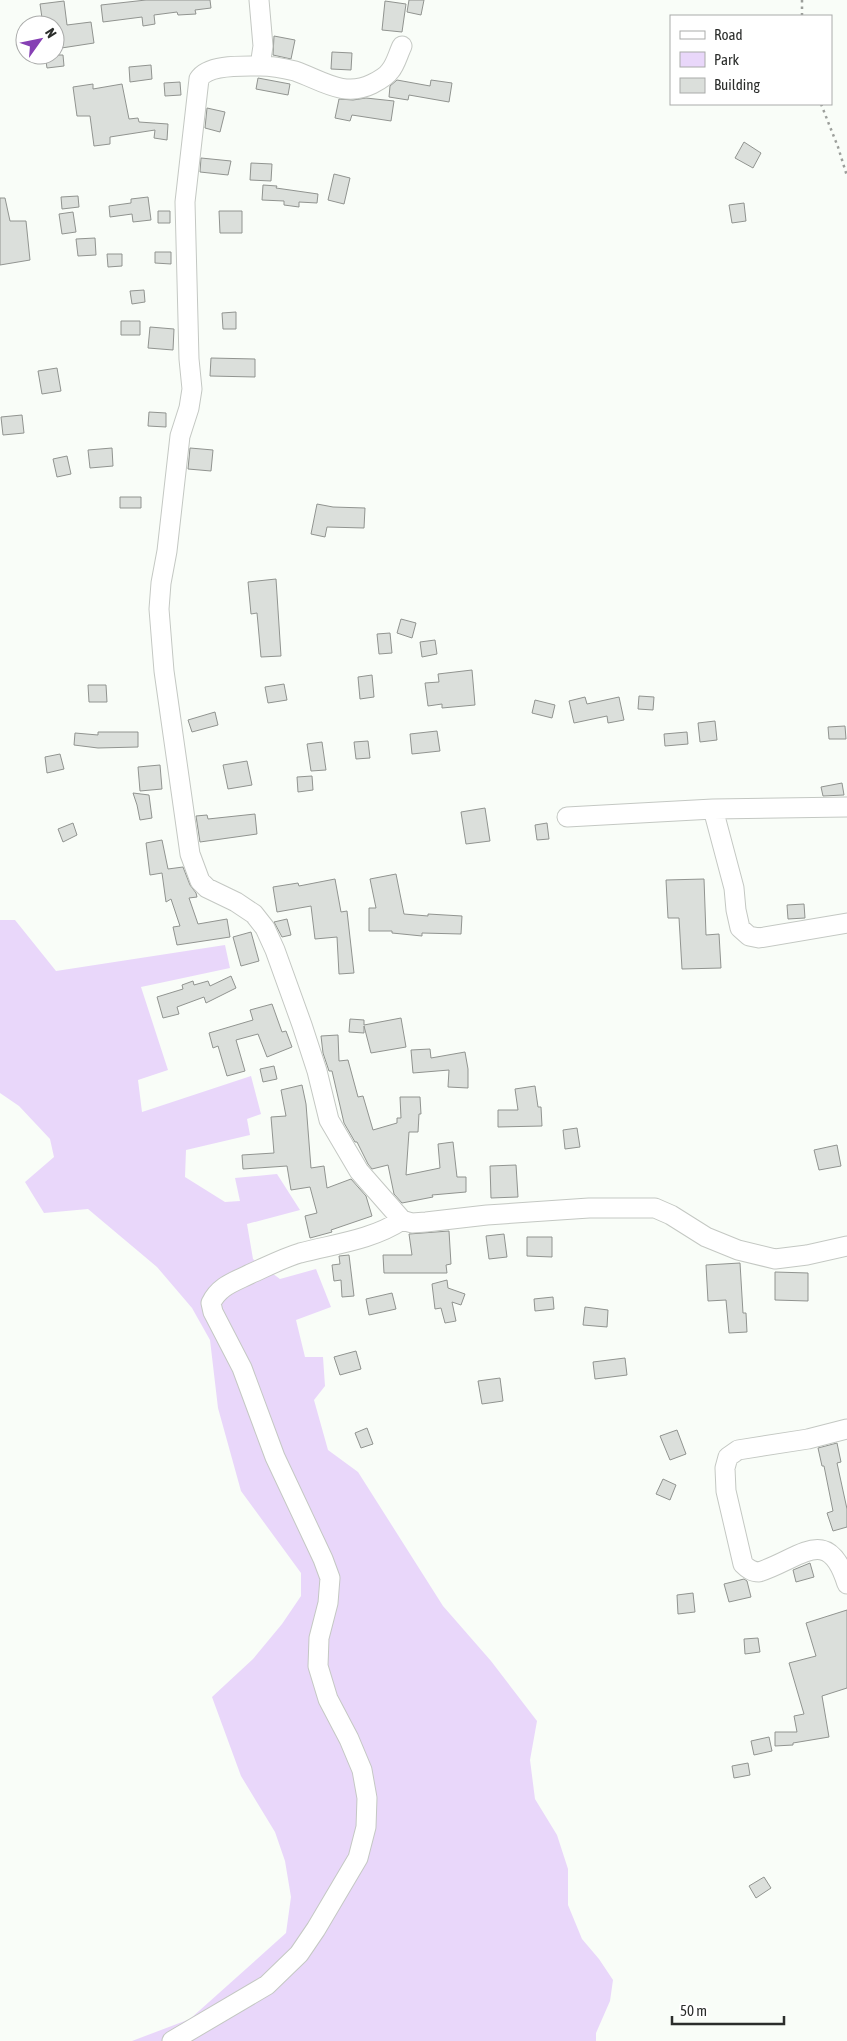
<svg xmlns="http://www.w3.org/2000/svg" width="847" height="2041" font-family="'Asap Condensed',sans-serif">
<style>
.green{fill:#e9d7fa}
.building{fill:#dbdfdb;stroke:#919490}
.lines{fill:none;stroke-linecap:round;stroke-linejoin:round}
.minor-casing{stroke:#c4c8c3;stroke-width:21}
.path{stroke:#9c9f9b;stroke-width:2.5;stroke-dasharray:2.5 4;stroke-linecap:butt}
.minor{stroke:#fff;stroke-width:19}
</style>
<rect width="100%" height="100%" fill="#f9fdf8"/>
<!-- green -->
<path class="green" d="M0 920H15L56 971 225 945 230 968 141 987 168 1070 138 1080 142 1112 251 1076 261 1114 247 1119 250 1135 186 1150 185 1177 225 1202 240 1201 235 1178 277 1174 300 1210 247 1224 253 1259 280 1279 316 1269 331 1307 296 1320 305 1357H323L325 1386 314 1400 328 1450 358 1472 443 1606 491 1661 537 1721 530 1760 535 1799 557 1835 568 1869V1905L582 1939 599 1959 613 1980 610 2001 596 2033V2041H132L190 2019 286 1933 291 1897 285 1861 275 1832 241 1776 212 1697 253 1659 282 1624 301 1596V1573L241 1491 218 1408 210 1340 192 1308 157 1267 88 1209 44 1213 25 1182 54 1157 50 1139 19 1106 0 1093Z"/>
<!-- building -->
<path class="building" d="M146 0H210L211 8 195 10 196 14 178 15 177 12 154 15 155 24 143 26 142 17 103 22 101 5Z
M409 0H424L421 15 407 12Z
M64 1 67 25 91 22 94 43 55 49V25H43L40 4Z
M385 1 406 4 402 32 382 30Z
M274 36 295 40 291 59 273 55Z
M332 52 352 53 351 70 331 69Z
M45 55H63L64 66 47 68Z
M151 65 152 79 130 82 129 67Z
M258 78 290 84 288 95 256 89Z
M397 80 430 86 431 80 452 83 449 102 409 95 408 100 389 97 390 86Z
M180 82 181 95 165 96 164 83Z
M93 84V89L122 84 129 119 138 118 139 122 168 124 167 140 154 138 155 130 110 137V144L94 146 90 116H77L73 87Z
M366 98 394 101 391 121 352 115 350 121 335 118 339 99 353 100Z
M207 108 225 112 220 132 205 128Z
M744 142 761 153 753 168 735 158Z
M201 158 231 161 228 175 200 172Z
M251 163 272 164 271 181 250 180Z
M334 174 350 178 344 204 328 200Z
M263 185 277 186 276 188 318 194 317 203 299 202V207L284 205V201L262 200Z
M78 196 79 207 62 209 61 197Z
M148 197 151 220 133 222 132 214 110 217 109 206 131 203V199Z
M0 198H5L10 221H26L30 260 0 265Z
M744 203 746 221 732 223 729 205Z
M158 211H170V223H158Z
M219 211H242V233H220Z
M73 212 76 232 62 234 59 214Z
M95 238 96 255 78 256 76 239Z
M155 252H171V264L155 263Z
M107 254H122V266L108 267Z
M144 290 145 302 132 304 130 291Z
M236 312V329H223L222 313Z
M121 321H140V335H121Z
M150 327 174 329 173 350 148 348Z
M211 358 255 359V377L210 376Z
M57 368 61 391 42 394 38 371Z
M149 412 166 413V427L148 426Z
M22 415 24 433 3 435 1 417Z
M112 448 113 466 90 468 88 450Z
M190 448 213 450 211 471 188 469Z
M67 456 71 474 57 477 53 459Z
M120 497H141V508H120Z
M317 504 333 507 365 508 364 528 327 527 325 537 311 534Z
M276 579 281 656 261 657 257 613 251 614 248 582Z
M401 619 416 623 412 638 397 633Z
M390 633 392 653 379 654 377 634Z
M435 640 437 654 422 657 420 642Z
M472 670 475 705 442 708V704L428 706 425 683 439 682 438 674Z
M372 675 374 697 360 699 358 677Z
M284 684 287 700 268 703 265 687Z
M88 685H106L107 702H89Z
M639 696 654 697 653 710 638 709Z
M585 697 587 704 619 697 624 720 608 723 607 716 574 723 569 701Z
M535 700 555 705 552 718 532 713Z
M215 712 218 725 192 732 188 720Z
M715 721 717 740 700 742 698 723Z
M845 726 846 739H829L828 727Z
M437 731 440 751 412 754 410 734Z
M98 732H138V747L98 748 74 745 75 733 98 735Z
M687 732 688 744 665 746 664 734Z
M368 741 370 758 356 759 354 742Z
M322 742 326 770 311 771 307 744Z
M60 754 64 769 47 773 45 757Z
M247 761 252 785 228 789 223 765Z
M160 765 162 789 140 791 138 767Z
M312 776 313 790 298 792 297 777Z
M842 783 844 795 823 796 821 787Z
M133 793 149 795 152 818 140 820 137 805Z
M485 808 490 841 466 844 461 812Z
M255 814 257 834 200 842 196 816 207 815 208 819Z
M73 823 77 835 63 842 58 829Z
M547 823 549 839 537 840 535 825Z
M162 840 168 869 183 867 190 885 196 893 197 897 189 898 198 924 227 919 230 937 177 945 173 927 180 926 171 899 166 902 162 873 150 875 146 843Z
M396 874 404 914 428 916V914L462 916 461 934 422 933V936L392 933V931H369V908H376L370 879Z
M335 879 341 912 347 911 354 973 339 974 337 937 315 939 311 906 277 912 273 887 298 883 299 886Z
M704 879 706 935 719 934 721 968 682 969 679 918H668L666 880Z
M804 904 805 918 788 919 787 905Z
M287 919 291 935 282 937 274 922Z
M251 932 259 961 241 966 233 937Z
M231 976 236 988 206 1003 204 997 177 1007 179 1014 163 1018 157 997 183 989 182 985 193 981 194 985 208 981 210 986Z
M272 1004 282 1032 286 1031 292 1047 267 1057 258 1034 236 1040 245 1071 227 1076 218 1046 213 1048 209 1033 253 1020 250 1010Z
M401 1018 406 1047 371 1053 364 1026V1033L349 1032 350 1019 364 1020V1025Z
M338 1035 339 1061 348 1060 358 1097 363 1096 373 1130 397 1123V1118H401L400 1097H420L421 1114H419L418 1132H409L406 1175 440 1168 438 1144 453 1142 457 1177H466V1192L432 1195 433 1197 402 1203 394 1194 388 1165 372 1169 368 1164 357 1142H355L344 1123 332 1071H329L323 1053 321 1036Z
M430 1049 431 1058 465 1052 468 1069V1088L448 1087 449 1070 413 1073 411 1050Z
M274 1066 277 1079 263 1082 260 1069Z
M302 1085 306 1104 311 1168 324 1166 327 1188 351 1179 366 1196 372 1216 331 1230 332 1232 310 1238 305 1216 317 1213 310 1187 291 1190 287 1166 243 1169 242 1155 274 1153 271 1117 286 1116 281 1090Z
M535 1086 538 1107H541L542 1126 498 1127V1110H518L515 1089Z
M577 1128 580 1147 565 1149 563 1130Z
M837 1145 841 1166 819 1170 814 1150Z
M516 1165 518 1197 491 1198 490 1166Z
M449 1231 451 1264 446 1265 447 1273H384L383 1255H412L409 1234Z
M504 1234 507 1257 489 1259 486 1236Z
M527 1237H552V1257L527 1256Z
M349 1255 354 1296 342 1297 341 1280 334 1281 332 1265 340 1264 339 1256Z
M740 1263 743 1313H746L747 1332 729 1333 726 1300 708 1301 706 1265Z
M775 1272 808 1273V1301L775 1300Z
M447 1280 448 1288 465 1294 461 1305 452 1302 456 1321 445 1323 441 1308 435 1309 432 1284Z
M392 1293 396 1309 369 1315 366 1299Z
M553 1297 554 1309 535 1311 534 1299Z
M585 1307 608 1310 607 1327 583 1325Z
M356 1351 361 1369 340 1375 334 1357Z
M625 1358 627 1375 595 1379 593 1362Z
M500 1378 503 1401 482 1404 478 1381Z
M367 1428 373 1444 361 1448 355 1433Z
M677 1430 686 1454 670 1460 660 1436Z
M837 1443 841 1462 837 1463 847 1509V1527L833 1531 827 1513 833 1511 824 1466H822L818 1448Z
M663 1479 676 1485 670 1500 656 1494Z
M810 1563 814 1577 796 1582 793 1570Z
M744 1579 747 1581 751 1597 729 1602 724 1584Z
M693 1593 695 1612 678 1614 677 1595Z
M847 1610V1688L822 1696 829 1737 793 1743V1745L775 1746V1732H797L794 1716 804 1714 789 1663 816 1656 806 1623Z
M758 1638 760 1652 745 1654 744 1639Z
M769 1737 772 1751 754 1755 751 1741Z
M748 1763 750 1775 734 1778 732 1766Z
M764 1877 771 1888 756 1898 749 1886Z"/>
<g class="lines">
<defs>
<path id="minor" d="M259 0 263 46 260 66C244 66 208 64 199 79L185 202 189 359 192 389 189 408 180 436 167 551 161 583 159 609 164 671 190 854 200 881 207 888 236 902 254 914 265 928 275 950 302 1025 317 1071 329 1120 359 1171 402 1220 412 1223 426 1222 487 1215 589 1208H655L671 1215 706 1237 738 1250 775 1259 807 1255 847 1246
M260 66C272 66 283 68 295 71 321 80 344 98 372 84 378 81 386 77 390 71 396 64 398 54 402 46
M847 807 713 809 734 888 736 910 740 928 749 936 759 938 847 923
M567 817 713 809
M847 1429 808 1439 738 1450 728 1457 725 1468 726 1491 743 1564C748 1569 752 1572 759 1572 800 1559 828 1523 847 1584
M172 2041 267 1985 299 1954 316 1929 358 1858 366 1827 367 1798 362 1770 349 1739 328 1699 318 1666 319 1638 328 1603 330 1578 323 1559 275 1457 242 1368 213 1312 211 1303C219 1286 234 1282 250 1274 266 1267 283 1258 300 1253 334 1244 372 1240 402 1220"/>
</defs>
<!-- minor casing -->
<use href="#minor" class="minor-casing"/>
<!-- path -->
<path class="path" d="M802 0V16
M821 104 838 147 847 176"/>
<!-- minor -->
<use href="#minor" class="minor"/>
</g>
<!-- legend -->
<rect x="670" y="15" width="162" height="90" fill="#ffffff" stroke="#aaabaa"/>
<rect x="680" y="31" width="25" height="8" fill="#ffffff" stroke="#aaabaa"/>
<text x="714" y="40" font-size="15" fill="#2b2d2b">Road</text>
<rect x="680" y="52" width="25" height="15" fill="#e9d7fa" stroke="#aaabaa"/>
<text x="714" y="65" font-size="15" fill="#2b2d2b">Park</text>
<rect x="680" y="78" width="25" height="15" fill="#dbdfdb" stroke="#aaabaa"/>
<text x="714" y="90" font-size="15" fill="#2b2d2b">Building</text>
<!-- north arrow -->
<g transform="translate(40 40) rotate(57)"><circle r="24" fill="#ffffff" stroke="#aaabaa"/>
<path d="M0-4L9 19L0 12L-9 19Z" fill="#8640b4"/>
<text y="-8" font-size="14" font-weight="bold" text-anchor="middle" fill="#2b2d2b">N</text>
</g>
<!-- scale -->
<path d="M672 2016v8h112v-8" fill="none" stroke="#2b2d2b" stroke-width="2.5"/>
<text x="680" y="2016" font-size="15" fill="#2b2d2b" stroke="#ffffff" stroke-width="4" paint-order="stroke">50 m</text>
</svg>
